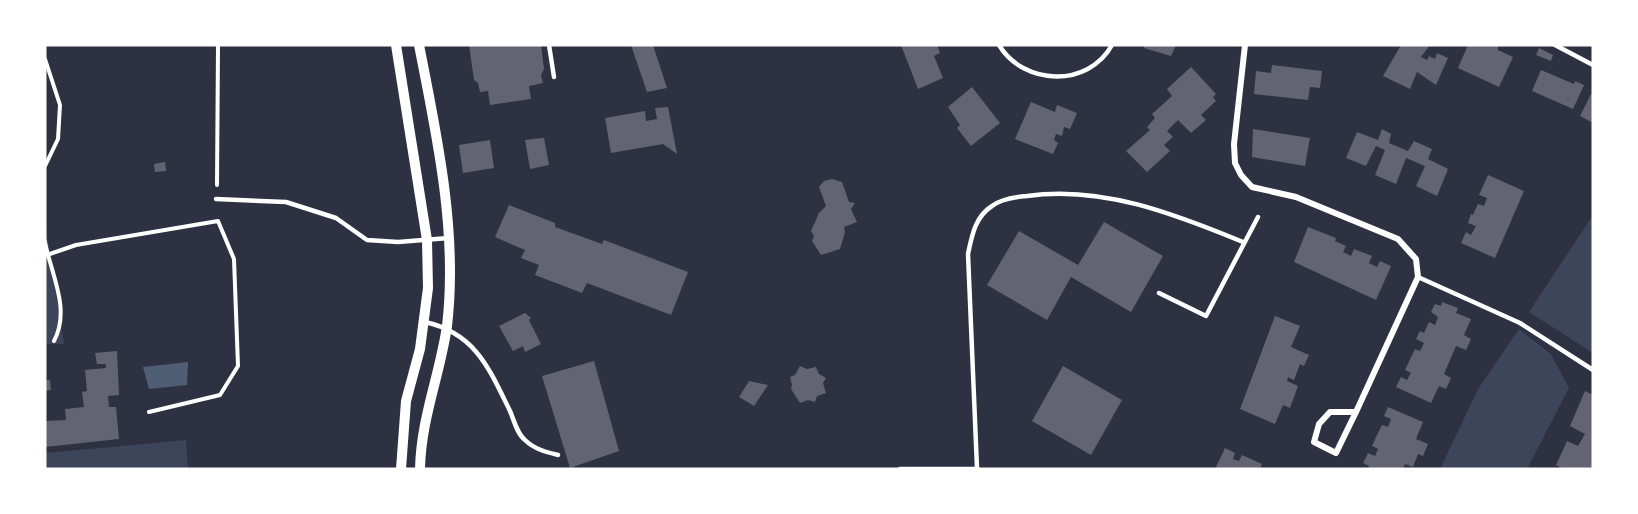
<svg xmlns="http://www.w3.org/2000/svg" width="1638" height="514" font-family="'Fira Sans',sans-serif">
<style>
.green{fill:#3c4559}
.water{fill:#4f5d75}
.building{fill:#626471}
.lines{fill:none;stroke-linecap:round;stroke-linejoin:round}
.path{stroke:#fff;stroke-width:4}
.service{stroke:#fff;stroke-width:4.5}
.minor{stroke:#fff;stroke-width:6}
.tertiary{stroke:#fff;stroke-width:10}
</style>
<rect width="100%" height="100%" fill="#2d3142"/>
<!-- green -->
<path class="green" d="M1593 215V353L1529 312Z
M45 221 64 344H45Z
M1519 329 1551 354 1569 388 1527 469H1440L1478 389Z
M186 440 188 469H45V453Z"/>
<!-- water -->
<path class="water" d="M188 362 187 385 149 389 143 367Z"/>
<!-- building -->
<path class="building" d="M469 45H541L544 69 541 75 543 83 529 86 531 99 490 105 488 91 480 92 478 83 474 80Z
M631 45H653L667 88 647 92Z
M901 45H937L940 53 934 56 943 78 918 89Z
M1145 45H1176L1171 56 1144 48Z
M1401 45H1430L1421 57 1427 60 1429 56 1435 59 1437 53 1448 58 1436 85 1417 72 1410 89 1383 76Z
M1468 45H1498V50L1513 57 1499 87 1458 68Z
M1539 48 1553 55 1551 61 1536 55Z
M1272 65 1322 71 1320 88 1310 87 1308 100 1254 94 1256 71 1271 73Z
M1191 67 1216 94 1213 97 1216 101 1201 115 1206 120 1191 133 1178 120 1167 131 1173 137 1164 145 1170 151 1147 172 1126 151 1150 130 1147 127 1155 118 1152 114 1172 96 1167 89Z
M1541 70 1574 84 1575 81 1584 85 1573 109 1532 91Z
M972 87 1000 123 971 146 957 128 960 125 948 107Z
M1591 94 1593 95V123L1580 116Z
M1031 102 1055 112 1057 105 1077 113 1070 129 1064 127 1062 136 1056 134 1054 140 1058 143 1053 154 1015 139Z
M668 107 677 154 663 144 611 153 605 118 645 111 646 121 657 119 655 108Z
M1253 129 1310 138 1305 166 1252 157Z
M1382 129 1391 134 1389 143 1408 151 1414 141 1432 149 1428 159 1448 169 1437 196 1416 186 1425 166 1406 158 1396 184 1375 175 1385 150 1376 146 1366 166 1346 158 1357 132 1378 140Z
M541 138H544L549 165 530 169 525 140Z
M490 140 494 168 463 173 459 145Z
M165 162 166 171 155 172 154 164Z
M1488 175 1524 191 1495 258 1461 243 1466 232 1471 235 1476 226 1468 223 1471 214 1473 215 1478 204 1484 206 1487 198 1479 195Z
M832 179 842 182 849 202 855 203 851 209 857 222 844 227 845 232 840 249 821 255 812 241 814 236 811 231 819 213 826 206 819 187 824 181Z
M509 205 555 223V227L602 244 604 240 688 272 671 315 587 283 582 293 535 275 539 265 521 258 525 250 495 237Z
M1104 222 1163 256 1131 312 1071 277 1047 320 987 285 1019 231 1078 265Z
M1308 227 1336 238 1335 241 1346 246 1343 252 1351 256 1354 249 1372 256 1369 263 1377 267 1380 261 1391 266 1376 300 1294 262Z
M1442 302 1458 308 1456 313 1471 319 1464 335 1471 339 1466 350 1456 346 1444 374 1451 378 1446 389 1439 386 1431 403 1396 387 1401 377 1407 380 1411 373 1405 370 1415 349 1420 351 1424 343 1416 339 1420 331 1424 333 1429 322 1435 325 1438 317 1431 312 1435 304 1441 306Z
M525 313 531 318 529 320 541 344 525 352 523 346 513 351 499 326Z
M1275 316 1300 326 1291 347 1309 355 1304 366 1300 364 1294 380 1288 377 1287 381 1298 386 1290 408 1283 405 1275 424 1240 409Z
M117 351 119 395 108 396 109 407H116L119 439 45 447V421L66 420 65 409 84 407 82 392 87 391 85 370 106 368V364H97L95 353Z
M594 361 619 451 570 468 542 376Z
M800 366 807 369 816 367 819 374 826 378 823 383 826 393 817 396 815 402 808 400 800 403 791 389 792 385 790 377 795 375Z
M1063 366 1122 400 1091 455 1032 421Z
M45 380H50L51 390 45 391Z
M749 381 768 385 754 406 739 397Z
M1585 391 1593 395V468L1563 469 1556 465 1567 441 1578 446 1585 434 1570 426Z
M1388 407 1423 422 1416 439 1428 444 1423 456 1418 454 1413 467 1405 464 1403 469H1368L1369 466 1363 463 1368 453 1375 456 1378 449 1372 446 1377 435 1382 425 1388 427 1391 419 1384 416Z
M1225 448 1235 453 1233 459 1239 461 1242 455 1262 464 1260 469H1215Z"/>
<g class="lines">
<!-- path -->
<path class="path" d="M45 59 60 105 58 139 45 166
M217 185 218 45
M45 242C51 274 71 309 54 341
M47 255 76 245 218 221 234 259 238 366 220 395 149 412"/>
<!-- service -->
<path class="service" d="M549 45 554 77
M999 45C1024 86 1088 88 1112 45
M1555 45 1593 65
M216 199 286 202 336 218 367 240 398 242 449 238
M1418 277 1520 323 1593 370
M1159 293 1206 316 1258 217
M425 322C475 333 489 368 510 411 514 420 517 434 525 440 534 449 546 452 558 455
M977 468 968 254C972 235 975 217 992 206 1001 199 1015 197 1027 196 1101 185 1175 214 1243 242
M900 469H978"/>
<!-- minor -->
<path class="minor" d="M1245 45 1234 144 1235 163 1241 175 1252 187 1296 197 1398 239 1416 259 1418 277 1356 412H1330L1319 424 1314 442 1336 453 1356 412"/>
<!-- tertiary -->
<path class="tertiary" d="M396 45 427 240 428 288 420 349 406 401 401 469
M419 45C437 136 458 233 447 326 440 375 421 418 420 469"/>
</g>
<!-- border -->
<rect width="1638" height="514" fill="none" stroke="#ffffff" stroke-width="93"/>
</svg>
